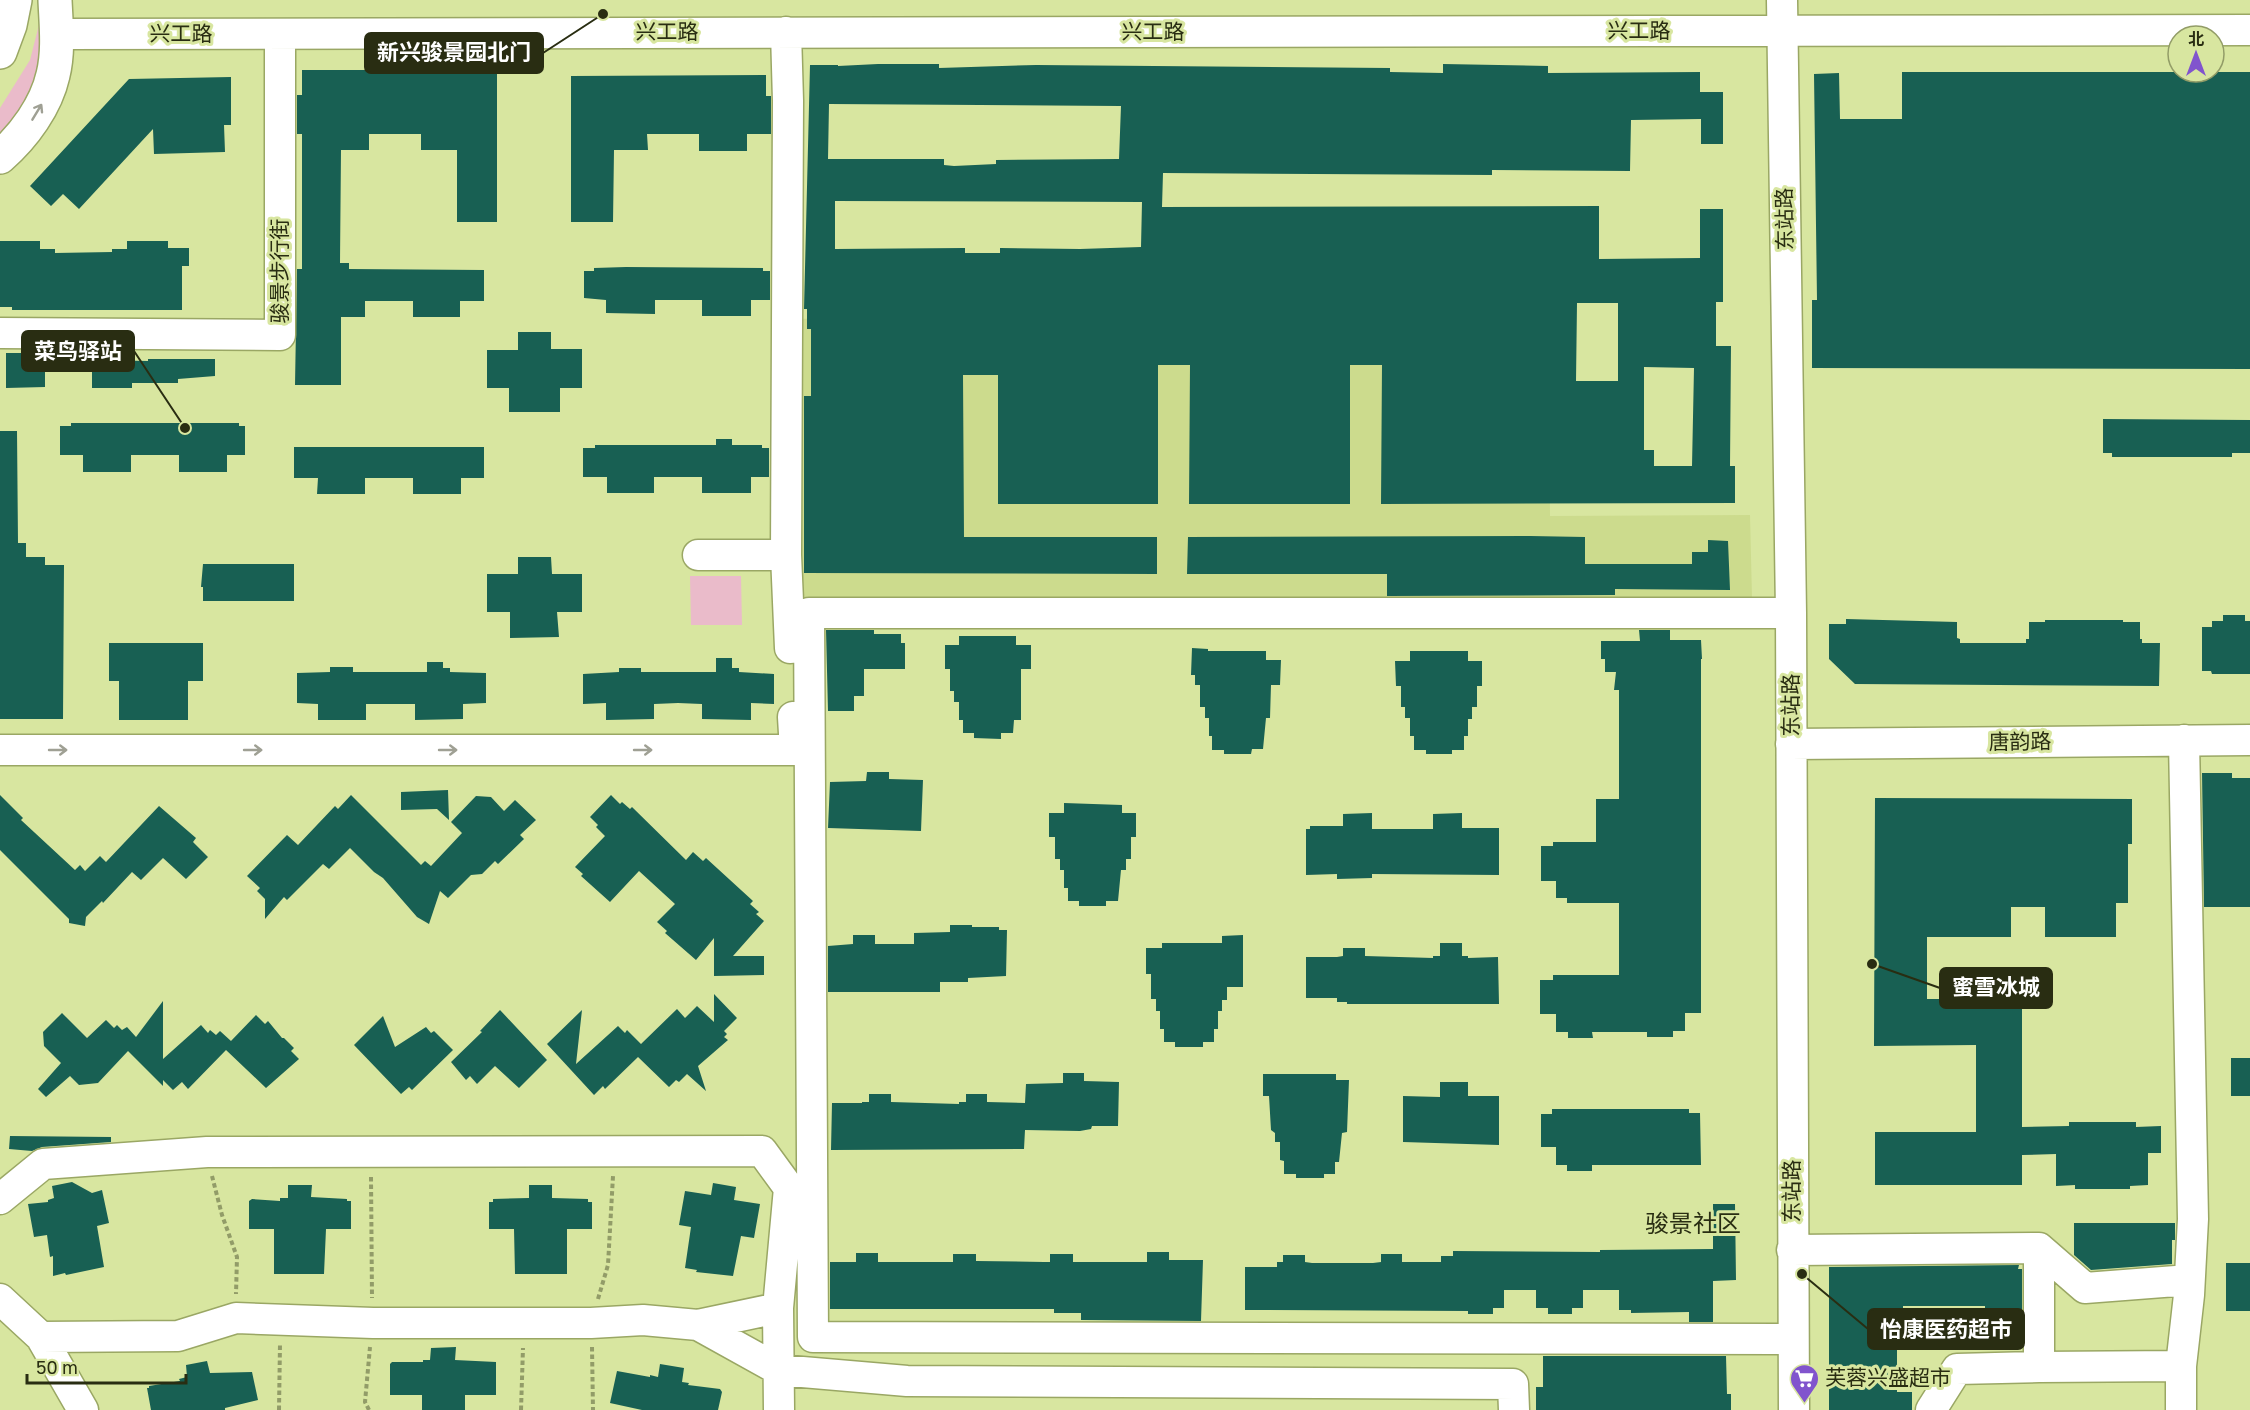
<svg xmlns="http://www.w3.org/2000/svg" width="2250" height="1410" font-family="'Golos Text','Noto Sans SC',sans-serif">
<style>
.built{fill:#ccdb8d}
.green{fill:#eabbca}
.building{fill:#186053;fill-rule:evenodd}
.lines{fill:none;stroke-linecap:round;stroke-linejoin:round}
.minor-casing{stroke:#9aa764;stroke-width:33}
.major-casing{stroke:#9aa764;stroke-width:36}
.path{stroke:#929c68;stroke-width:4;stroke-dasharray:4.5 3;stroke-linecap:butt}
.minor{stroke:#fff;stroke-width:30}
.major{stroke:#fff;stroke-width:33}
.oneway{stroke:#9fa094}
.labels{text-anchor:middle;stroke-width:6;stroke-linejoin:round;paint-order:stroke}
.street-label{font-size:21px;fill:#292d12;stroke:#d8e6a0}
.poi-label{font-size:21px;fill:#292d12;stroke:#d8e6a0;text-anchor:start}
.quarter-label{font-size:24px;fill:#292d12;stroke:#d8e6a0}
.leader{fill:none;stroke:#292d12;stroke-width:2}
.callout-dot{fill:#292d12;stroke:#d8e6a0;stroke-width:2}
.callout{fill:#292d12;stroke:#292d12;stroke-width:2}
.callout-label{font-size:22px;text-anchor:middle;font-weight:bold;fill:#fff}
</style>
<rect width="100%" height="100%" fill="#d8e6a0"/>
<!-- built -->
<path class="built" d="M1548 305 1550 516 1750 515 1752 598 794 603 793 319Z"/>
<!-- green -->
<path class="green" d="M44 5 39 80 0 141V108L30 60Z
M690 576H741L742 625H691Z"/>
<!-- building -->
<path class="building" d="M878 64H939V68L1036 65 1390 68V72L1443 73V64L1548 66V73L1700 72V92H1723V144H1701V119L1631 120 1630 171 1492 170V175L1163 173 1162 207 1599 206V259L1700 258V209H1723V302H1716V346H1731L1730 466H1735V503L1381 504 1382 365H1350V504H1189L1190 365H1158V504H998V375H963L964 537H1157V574L804 573V396H811V329H807V309H804L810 65H838V66ZM829 104 1121 106 1119 159 996 160V164L954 166 944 165V159H828ZM835 201 1142 202 1141 247 1080 249 1000 248V253H965V248L835 249ZM1577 303H1618V381H1576ZM1644 367 1694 368 1692 466H1654V450H1644Z
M302 70H497V222H457V150H421V134H369V150H341L340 263H349V269L484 270V301H460V317H413V301H365V317H341V385H295L297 269H302V134H297V95H302Z
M1902 72H2250V369L1812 368V300H1817L1814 74 1839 73 1840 119H1902Z
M766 75V96H771V134H747V151H699V134H647L648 150H614L613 222H571V76Z
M231 77V125H224L225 152 154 154 153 129 79 209 63 194 51 206 30 186 129 79Z
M0 241H40V249H55V253L112 252V249H127V241H168V248H189V266H182V310H12V307H0Z
M626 267 763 268V271H770V300H751V316H702V300H655V314L606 313V300L584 298V271H594V268Z
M518 332H551V349H582V388H560V412H509V388H487V350H518Z
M6 353H45V387L6 388Z
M148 359H215V376L178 379V383H132V388H92V360L148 361Z
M2103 419 2250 420V453H2232V457H2112V453H2103Z
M71 423H239V426H245V455H227V472H179V455H131V472H83V455H60V426H71Z
M0 431H17L18 543H26V557H45V565H64L63 719H0Z
M716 439H732V445H762V448H769V477H751V493H702V477H654V493H607V477H583V448H595V445H716Z
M294 447H484V478H461V494H413V478H365V494H317L318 478H294Z
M1530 536 1585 537V564H1692V552H1708V540L1728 541 1730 590 1615 589V595L1387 596V574H1187L1188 537Z
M518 557H551L552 574H582V612H557L559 637 510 638V612H487V574H518Z
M203 564H294V601H203V587H201Z
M2223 615H2245V621H2250V674H2212L2211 671H2202V627H2212V621H2223Z
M1846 619 1957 622V638L1960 639V643H2026V639H2029V622H2045V620H2123V622H2140V639H2142V643H2160L2159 686 1855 684 1829 659V624H1846Z
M826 630H874V634H901V643H905V669H864V696H854V711H828Z
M1639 630H1670V640H1701L1702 659H1701V1013H1685V1031H1673V1037H1647V1032H1592L1593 1038H1568V1032H1556V1014H1540V980H1553V975H1619V903H1567V898H1556V881H1541V846H1553V842H1596V799H1619V690H1614L1616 672H1605V659H1601V641H1640Z
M959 636H1016V645H1031V669H1021V720H1014L1013 733H1001V739L974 738V733H963V720H959V702H954V691H950V669H945V645H959Z
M109 643H203V681H188V720H119V681H109Z
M1192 648 1208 649V651H1266V660H1281L1280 685H1271L1270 718H1266L1263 749H1252L1251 754H1224V750H1212V736H1209V718H1205V707H1200V685H1195V675H1191Z
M1410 651H1468V661H1482V686H1477V707H1472V719H1468V736H1464V750H1452V754H1426V750H1414V736H1410V718H1405V707H1401V686H1396L1395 661H1410Z
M716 658H732V668H739V672L774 674V704L751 703V720L702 719V704L678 703 654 704V719L606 720V703L583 704V674L619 672V668H641V672H716Z
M427 662H443V668H450V672L486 673V703L463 704V719L415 720V704H366V720H318V704L297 703V673L330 672V667H353V672H427Z
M867 772H889V779L923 780 921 831 828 828 830 782 866 781Z
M2202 773H2232V778H2250V907H2204Z
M448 790 449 820 437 809 401 810V792Z
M0 795 23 818 21 820 75 870 80 865 85 871 100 856 106 862 159 806 196 838 193 842 208 857 186 879 163 858 141 880 132 872 103 903 102 901 86 917 85 926 69 923V919L0 850Z
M351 795 421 865 425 861 431 866 462 833 451 822 476 796 491 797 504 811 515 800 536 820 520 835 524 839 498 864 495 861 482 874 471 875 448 898 440 891 429 924 417 917 383 878 374 872 350 848 329 869 323 864 287 900 284 897 265 919V899L257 891 260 888 247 876 287 835 298 845 335 806 338 809Z
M611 795 620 804 622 802 630 809 632 807 686 860 693 852 703 861 706 858 753 901 750 904 759 912 756 914 764 921 733 956H764V975L714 976V938L696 960 665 933 667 931 657 922 675 904 639 871 610 902 581 876 583 874 575 867 605 836 596 827 598 825 590 817Z
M1875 798 2132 799V844H2128V903H2116V937H2045V907H2011V937H1927V999H2022V1127L2069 1126V1122H2136V1127L2161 1126V1153H2148V1185L2130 1186V1189H2075V1185L2056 1186V1154L2022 1155V1185H1875V1132H1976V1045L1874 1046Z
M1064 803 1122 805V813H1136V837H1131V859H1126V870H1121L1118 901H1106V906H1079V901H1068V888H1064V870H1060V859H1055V837H1049V813H1064Z
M1372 813V829H1433V814L1462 813V828H1499V875L1372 874V878L1337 879V874L1306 875V829H1310V826H1343V814Z
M950 925H972V927H999V930H1007L1006 976 968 978V982H940V992H828V946L853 944V935H875V944H914V933L950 932Z
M1243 935V987H1227V1000H1222V1011H1218V1029H1214V1042H1203V1047H1175V1042H1164V1029H1160V1011H1156V999H1151V974H1146V948H1162V943H1222V936Z
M1440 943H1462V956H1468V958L1498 957 1499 1004H1347V1002H1337V998H1306V957H1337L1343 956V948H1365V956L1433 958V956H1440Z
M714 994 737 1018 724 1031 727 1034 724 1037 728 1040 698 1066 706 1091 687 1074 679 1082 676 1080 669 1087 638 1057 605 1089 603 1086 594 1095 547 1044 582 1010 576 1064 618 1026 625 1033 627 1030 641 1044 677 1009 685 1018 697 1006 714 1022Z
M163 1001V1059L201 1025 208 1033 210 1030 216 1035 220 1031 231 1041 256 1015 265 1024 268 1021 282 1038H284L294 1048 291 1051 299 1059 266 1088 226 1050 188 1089 182 1082 173 1090 163 1080V1086L128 1051 98 1083 79 1085 70 1076 46 1097 38 1089 61 1063 44 1046 43 1032 62 1013 87 1038 106 1020 114 1028 117 1025 122 1030 127 1027 136 1037Z
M500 1010 547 1060 519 1088 495 1066 477 1084 470 1076 466 1080 451 1062 482 1032 480 1031Z
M383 1016 395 1047 426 1027 431 1033 434 1031 453 1050 412 1090 409 1087 401 1094 354 1045Z
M2231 1058H2250V1096H2231Z
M1063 1073H1084V1081L1119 1082 1118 1126H1092L1091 1129 1080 1131 1025 1130 1024 1149 831 1150 832 1103H862V1102H869V1094H891V1102L959 1104V1102H966V1094H987V1102L1025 1103 1026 1084 1063 1083Z
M1263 1074H1336V1080H1349L1347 1132 1342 1133 1339 1162H1335V1174H1324V1178H1296V1174H1284V1161L1280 1160V1142H1275V1133L1271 1130 1269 1096H1263Z
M1440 1082H1468V1096H1499V1145L1403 1142V1096L1440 1097Z
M1552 1109H1689V1113H1700L1701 1165H1592V1171H1567V1165H1556V1147H1541V1114H1552Z
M10 1136 111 1137V1142L42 1147 32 1151 9 1149Z
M72 1182 92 1193 102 1190 109 1223 97 1226 104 1267 66 1275 65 1273 53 1276V1256L50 1257 47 1235 34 1237 28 1204 48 1202V1200L54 1198 52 1186Z
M713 1183 736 1187 734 1200 760 1204 754 1238 741 1236 733 1276 696 1272 697 1270 685 1268 691 1227 679 1225 685 1191 711 1195Z
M288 1185H312L311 1197 347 1199V1201H351V1229H326L324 1274H274V1229H249V1201L252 1199 280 1201V1198H288Z
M529 1185H552V1198L588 1199V1202H592V1229H567V1274H515L514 1229H489V1202H493V1199L529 1198Z
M1713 1204H1735L1736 1280 1713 1281V1322H1689V1312L1631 1313V1310H1619V1290H1583V1308H1572V1314H1548V1308H1536V1290H1504V1308H1493V1314H1468V1311L1245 1310V1267H1277V1262H1283V1255H1305V1262L1312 1263H1373L1381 1262V1254H1402V1262H1441V1256H1453V1251L1600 1252V1250L1713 1249Z
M2074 1223H2175V1240H2172V1264L2091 1270 2074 1255Z
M1147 1252H1169V1260H1203L1201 1321 1081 1320V1313H1054V1309H830V1262H856V1253H878V1262H953V1254H976V1261L1044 1262H1050V1254H1073V1262H1147Z
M2226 1263H2250V1311H2226Z
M2019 1265 2018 1269H2022V1324H2016V1318H1985V1306H1903V1319H1897V1392H1912V1410H1829V1267Z
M456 1347 455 1360 496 1362V1395H465V1410H422V1395H390V1364L392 1362H423V1360H430L431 1348Z
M1543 1356H1726L1727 1394H1731V1410H1536V1387H1543Z
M207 1361 210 1373 252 1372 258 1400 225 1408V1410H151L147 1388H149V1386L180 1381 179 1379 187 1377 186 1365Z
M660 1364 684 1368 682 1382 689 1383 688 1385 720 1389 722 1392 718 1410H642L610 1403 617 1371 650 1377V1375L658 1377Z"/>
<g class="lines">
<defs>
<path id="minor" d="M1782 0 1791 613 1794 1410
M786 32 788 101 786 555 790 648
M56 34 2250 30
M0 333 280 335V34
M698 555H786
M1791 613H809L813 1337 1793 1339
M1791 744 2250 740
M0 750H795L793 717
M0 1199 43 1164 207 1152 762 1151 789 1188 778 1308 698 1325 643 1320 591 1323H373L236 1318 178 1336 41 1337 0 1299
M2039 1248 2085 1288 2189 1280
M1792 1250 2039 1248V1367L2181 1366
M778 1308 779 1410
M698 1325 779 1370 907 1381 1513 1384 1514 1410
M41 1337 83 1410
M1931 1410 1957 1369 2039 1367
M2181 1410V1366L2189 1295 2193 1219 2184 740"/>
<path id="major" d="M0 52 10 25 15 0
M0 157C24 136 46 106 53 75 59 51 56 24 55 0"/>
</defs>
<!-- minor casing -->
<use href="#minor" class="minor-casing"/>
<!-- major casing -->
<use href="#major" class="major-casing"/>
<!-- path -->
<path class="path" d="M212 1176 222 1215 237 1257 236 1294
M371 1177 372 1298
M598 1299 608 1265 613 1176
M592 1347 593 1410
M279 1410 280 1344
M369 1410 365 1402 370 1347
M521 1410 523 1348"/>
<!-- minor -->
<use href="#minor" class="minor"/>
<!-- major -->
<use href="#major" class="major"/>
</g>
<!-- one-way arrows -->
<defs><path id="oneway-shaft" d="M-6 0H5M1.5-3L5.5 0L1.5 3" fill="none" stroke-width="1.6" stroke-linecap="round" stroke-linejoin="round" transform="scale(1.5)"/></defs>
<g class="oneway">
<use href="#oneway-shaft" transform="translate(37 112) rotate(-59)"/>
<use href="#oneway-shaft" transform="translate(58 750)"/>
<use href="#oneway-shaft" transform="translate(253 750)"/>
<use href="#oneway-shaft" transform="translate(448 750)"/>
<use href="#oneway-shaft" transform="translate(643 750)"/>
</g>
<!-- icons -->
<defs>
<symbol id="supermarket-pin" viewBox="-11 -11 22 30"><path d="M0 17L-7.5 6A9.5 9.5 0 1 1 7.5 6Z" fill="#8154cd" stroke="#d8e6a0"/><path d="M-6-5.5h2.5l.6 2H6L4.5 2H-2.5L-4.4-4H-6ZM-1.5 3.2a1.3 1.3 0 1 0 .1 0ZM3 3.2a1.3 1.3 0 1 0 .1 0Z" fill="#fff"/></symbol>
</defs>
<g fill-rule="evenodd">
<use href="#supermarket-pin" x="1788" y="1362" width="33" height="45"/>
</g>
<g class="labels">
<!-- street labels -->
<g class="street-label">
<text x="1639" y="38">兴工路</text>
<text x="667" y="39">兴工路</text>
<text x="1153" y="39">兴工路</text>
<text x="181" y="41">兴工路</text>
<text transform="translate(1785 219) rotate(-91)" y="7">东站路</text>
<text transform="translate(280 271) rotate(-90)" y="7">骏景步行街</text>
<text transform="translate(1791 705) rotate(-90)" y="7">东站路</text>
<text transform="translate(2020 742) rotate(-1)" y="7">唐韵路</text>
<text transform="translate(1792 1191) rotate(-90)" y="7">东站路</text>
</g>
<!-- poi labels -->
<g class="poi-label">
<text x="1825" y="1385">芙蓉兴盛超市</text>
</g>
<!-- quarter labels -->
<g class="quarter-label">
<text x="1693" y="1232">骏景社区</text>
</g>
</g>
<!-- callouts -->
<path class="leader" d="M603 14L543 53M185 428L134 351M1872 964L1940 988M1802 1274L1868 1329"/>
<g class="callout-dot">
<circle cx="603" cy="14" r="6"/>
<circle cx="185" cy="428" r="6"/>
<circle cx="1872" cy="964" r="6"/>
<circle cx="1802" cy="1274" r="6"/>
</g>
<g class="callout">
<rect x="365" y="33" width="178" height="40" rx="6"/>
<rect x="22" y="331" width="112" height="40" rx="6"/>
<rect x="1940" y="968" width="112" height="40" rx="6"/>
<rect x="1868" y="1309" width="156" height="40" rx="6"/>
</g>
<g class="callout-label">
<text x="454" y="60">新兴骏景园北门</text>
<text x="78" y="359">菜鸟驿站</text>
<text x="1996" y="995">蜜雪冰城</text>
<text x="1946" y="1337">怡康医药超市</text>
</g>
<!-- north arrow -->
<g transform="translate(2196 54)"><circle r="28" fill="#d8e6a0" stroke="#929c67" stroke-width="1.5"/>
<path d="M0-4.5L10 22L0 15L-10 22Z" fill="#8154cd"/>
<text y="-9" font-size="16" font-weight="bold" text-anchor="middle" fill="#292d12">北</text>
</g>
<!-- scale -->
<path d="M27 1374v9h159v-9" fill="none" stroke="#292d12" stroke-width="3"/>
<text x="36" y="1374" font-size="18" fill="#292d12" stroke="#d8e6a0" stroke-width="4.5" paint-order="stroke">50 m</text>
</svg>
